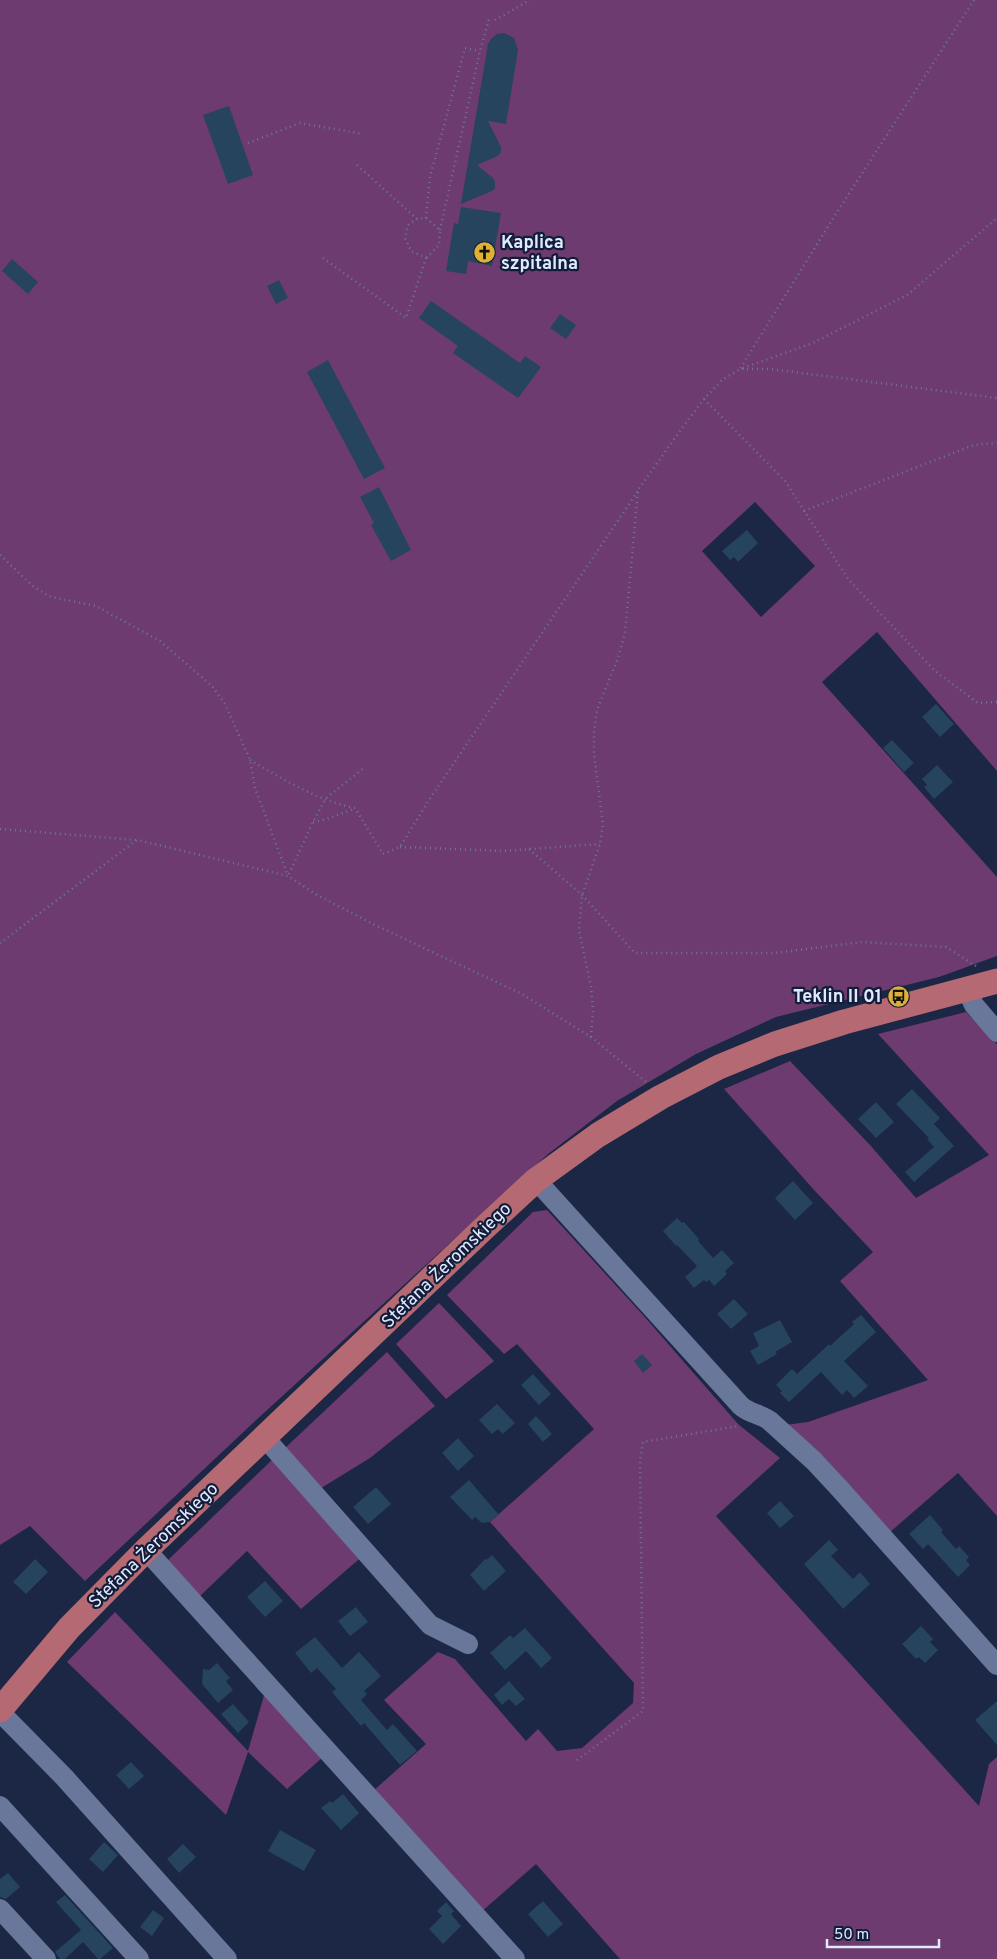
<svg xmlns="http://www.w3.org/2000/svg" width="997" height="1959" font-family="Overpass,sans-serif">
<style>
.green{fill:#6d3b6f;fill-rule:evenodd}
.building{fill:#26445d}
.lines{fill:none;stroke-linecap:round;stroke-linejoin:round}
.path{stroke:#6d7891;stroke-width:2.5;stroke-dasharray:1 4;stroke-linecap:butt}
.minor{stroke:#68779a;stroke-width:20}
.major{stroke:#b56972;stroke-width:25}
.labels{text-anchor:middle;stroke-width:4.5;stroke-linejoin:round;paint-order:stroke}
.poi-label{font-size:18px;font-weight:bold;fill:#e0e9fd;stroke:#121d3a;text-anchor:start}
.street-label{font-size:18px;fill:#e0e9fd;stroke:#121d3a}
</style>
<rect width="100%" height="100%" fill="#1b2744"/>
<!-- green -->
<path class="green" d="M0 0H997V771L877 632 822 682 997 877V956L939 977 776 1017 696 1054 617 1101 548 1154 487 1209 253 1423 85 1581 30 1526 0 1545ZM755 502 815 566 761 617 702 551Z
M966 1012 997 1044V1516L958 1473 889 1533 785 1425 808 1422 928 1380 840 1281 873 1252 815 1191 724 1089 790 1061 870 1145 916 1198 989 1155 878 1034Z
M547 1210 643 1315 738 1424 780 1458 716 1516 979 1806 989 1764 997 1757V1959H620L536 1864 481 1912 373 1791 426 1744 384 1700 438 1652 455 1659 526 1741 538 1729 557 1751 582 1748 633 1703 634 1683 490 1522 594 1429 517 1344 504 1354 447 1295 533 1212Z
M439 1303 494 1361 446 1399 396 1344Z
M387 1352 435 1406 370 1458 318 1490 284 1449Z
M276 1456 364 1555 301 1609 247 1551 199 1597 167 1561Z
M115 1612 248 1751 265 1692 323 1757 287 1789 248 1752 226 1815 67 1662Z"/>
<!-- building -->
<path class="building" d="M504 33 514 38 518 50 506 124 488 121 501 147V152L498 156 477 165 493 178 495 182V188L492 191 461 204 488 44 492 38 497 34Z
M229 106 253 175 228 184 203 115Z
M461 207 501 213 492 266 468 261 466 274 446 271 454 223 458 224Z
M12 259 38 282 28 294 2 271Z
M279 280 288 298 276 304 267 286Z
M431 301 520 363 525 356 541 367 518 398 453 353 458 346 419 318Z
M560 314 576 325 566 339 550 328Z
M328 360 385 468 364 479 307 372Z
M379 487 411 550 391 561 371 525 374 523 360 497Z
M747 530 758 543 757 544 738 562 734 557 730 560 722 551Z
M936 704 954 724 940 737 922 717Z
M892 740 914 763 904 772 883 748Z
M937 765 953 782 934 799 924 787 927 785 922 779Z
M912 1089 940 1118 934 1124 954 1146 914 1182 905 1172 934 1147 927 1139 929 1138 896 1104Z
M876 1102 894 1122 876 1138 858 1119Z
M793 1181 813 1203 795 1220 775 1198Z
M677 1218 682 1223 684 1222 699 1239 698 1241 713 1258 722 1250 734 1263 725 1271 727 1274 714 1286 709 1280 706 1282 704 1280 694 1288 685 1277 697 1266 677 1245 676 1246 663 1231Z
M734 1299 748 1314 731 1329 717 1314Z
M861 1315 876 1332 844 1361 868 1386 854 1398 847 1390 842 1395 821 1372 789 1402 780 1393 782 1391 776 1385 792 1369 797 1374 829 1344 830 1346 854 1324 852 1322Z
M780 1320 792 1342 775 1352 777 1354 758 1365 750 1351 759 1346 753 1333Z
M642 1354 652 1365 643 1373 634 1361Z
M533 1374 551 1394 539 1405 521 1385Z
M497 1404 515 1423 503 1434 498 1429 492 1434 479 1420Z
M536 1416 552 1434 543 1442 528 1424Z
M458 1438 474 1456 458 1471 442 1453Z
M469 1480 499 1515 490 1522 482 1523 475 1517 472 1520 450 1497Z
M376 1487 391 1504 368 1524 353 1507Z
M780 1501 794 1516 780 1528 767 1513Z
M930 1515 943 1530 941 1532 956 1549 959 1546 969 1557 966 1560 970 1565 958 1577 928 1544 923 1549 909 1534Z
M829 1540 838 1550 831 1556 853 1579 860 1572 870 1584 843 1609 804 1564Z
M492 1555 506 1571 484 1591 470 1575 485 1559 486 1560Z
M35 1559 48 1572 26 1594 13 1582Z
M265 1581 283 1601 265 1617 247 1597Z
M356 1607 368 1622 350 1636 338 1621Z
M921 1626 933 1639 930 1642 938 1650 925 1663 919 1657 916 1659 902 1644Z
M525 1628 552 1658 541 1668 526 1651 505 1670 490 1653 510 1635 513 1638Z
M315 1637 342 1668 359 1652 381 1676 364 1691 367 1694 361 1700 387 1730 393 1724 417 1751 400 1765 364 1723 361 1726 348 1711 332 1692 336 1689 317 1668 311 1673 295 1653Z
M217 1663 230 1678 226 1681 233 1690 218 1703 202 1684 203 1669 209 1670Z
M509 1681 525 1699 516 1706 509 1699 502 1705 494 1695Z
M997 1701V1745L975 1720Z
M233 1704 249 1722 238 1733 221 1714Z
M131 1762 144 1776 129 1789 116 1775Z
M343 1794 359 1813 341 1830 321 1808 330 1801 332 1803Z
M280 1830 316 1850 304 1871 268 1851Z
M104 1842 118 1855 103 1872 89 1859Z
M183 1844 196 1857 179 1873 167 1859Z
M8 1873 20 1887 6 1899 0 1897V1879Z
M65 1895 113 1948 100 1959H98L83 1942 65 1959H60L58 1956 55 1952 81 1930 56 1902Z
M543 1901 563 1924 548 1937 528 1914Z
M446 1902 454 1911 451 1914 461 1926 443 1944 429 1929 442 1916 437 1911Z
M153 1910 164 1918 152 1936 140 1927Z"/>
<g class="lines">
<!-- path -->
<path class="path" d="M974 0 832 220 740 369 813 343 907 295 997 218
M495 20 530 0
M248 143 300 123 363 134
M357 165 417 219
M426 218 430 177 465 48 480 51
M440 230 480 51 489 19
M323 258 406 318 426 258 411 251 405 238 408 225 417 219 426 218 440 230 439 245 426 258
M704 399 785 481 848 579 935 671 978 703 997 702
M804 511 974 445 997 443
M0 555 34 587 51 597 96 606 160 641 212 686 225 704 250 760 255 788 288 876
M250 760C283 779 318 801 355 808L383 854 400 847 429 800 638 491
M313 822 327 819 354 809
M0 829 136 840
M400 847 504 851 600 844
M529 849 582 895 635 953H775L862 942 946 947 976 966
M289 874 313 822 326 798 364 768
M0 943 137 840 288 876 317 895 377 926 522 994 591 1037 646 1082
M591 1037 593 1010 591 987 579 930 582 895 600 844 603 824 594 754V731L597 710 618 658 625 633 638 490 682 428 704 399 722 380 740 369H770L997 398
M577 1760 643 1711 640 1461 643 1442 739 1426"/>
<!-- minor -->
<path class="minor" d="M967 990 974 1005 997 1032
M536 1180 741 1406C750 1414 761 1414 770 1421L814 1461 840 1489 997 1665
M265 1438 430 1625 468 1644
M146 1550 515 1959
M0 1712 64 1777 227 1959
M0 1806 139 1959
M0 1909 46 1959"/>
<!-- major -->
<path class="major" d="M0 1710 69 1628 146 1550 483 1229 536 1180 598 1135 661 1097 719 1067 775 1044 844 1022 997 981"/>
</g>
<!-- icons -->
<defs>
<symbol id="church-disc" viewBox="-11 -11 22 22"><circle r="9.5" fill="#e0b034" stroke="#121d3a"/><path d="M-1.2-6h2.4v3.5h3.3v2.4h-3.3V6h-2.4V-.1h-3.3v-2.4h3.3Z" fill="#111"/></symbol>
<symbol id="bus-disc" viewBox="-11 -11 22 22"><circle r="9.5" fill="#e0b034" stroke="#121d3a"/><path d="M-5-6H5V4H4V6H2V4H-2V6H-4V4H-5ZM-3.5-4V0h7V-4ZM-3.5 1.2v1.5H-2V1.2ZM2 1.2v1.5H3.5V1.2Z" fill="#111"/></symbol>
</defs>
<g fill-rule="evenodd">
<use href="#church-disc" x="472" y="240" width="25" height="25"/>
<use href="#bus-disc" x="886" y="984" width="25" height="25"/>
</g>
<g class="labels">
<!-- poi labels -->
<g class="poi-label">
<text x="501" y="248">Kaplica<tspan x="501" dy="21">szpitalna</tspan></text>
<text x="882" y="1002" text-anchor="end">Teklin II 01</text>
</g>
<!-- street labels -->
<g class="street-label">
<text transform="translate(446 1265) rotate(-44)" y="6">Stefana Żeromskiego</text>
<text transform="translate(153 1545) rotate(-44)" y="6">Stefana Żeromskiego</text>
</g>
</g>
<!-- scale -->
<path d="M827 1939v8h112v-8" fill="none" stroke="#e0e9fd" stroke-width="2.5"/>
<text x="834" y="1939" font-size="15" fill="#e0e9fd" stroke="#121d3a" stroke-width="4" paint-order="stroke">50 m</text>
</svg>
